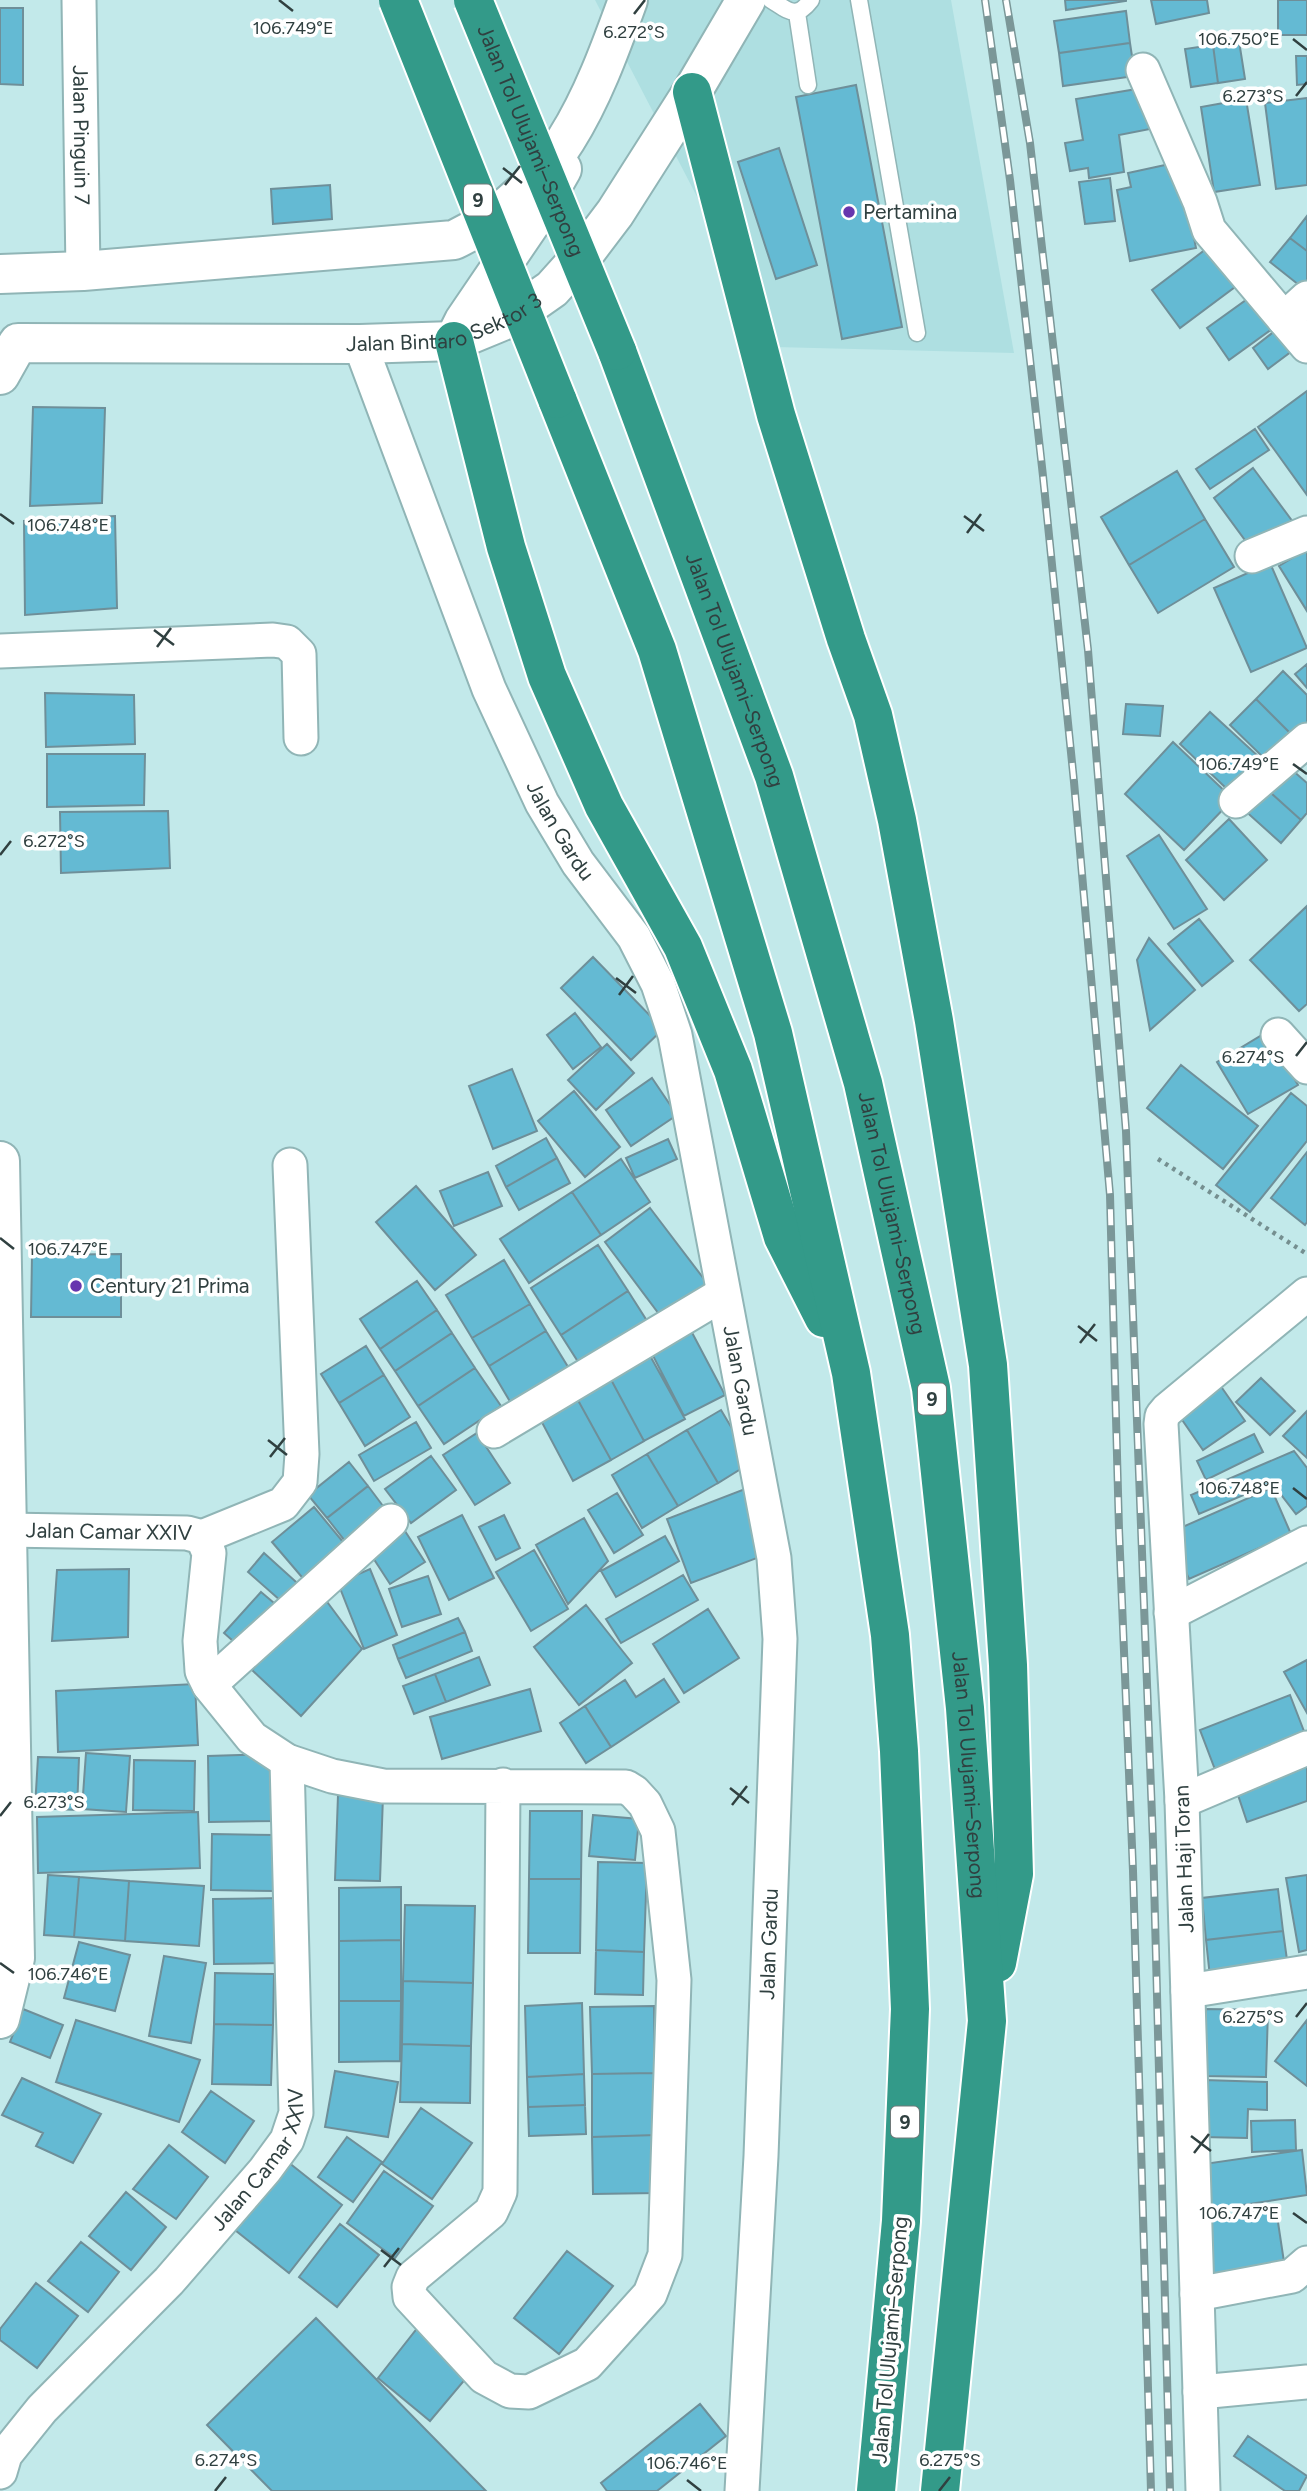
<svg xmlns="http://www.w3.org/2000/svg" width="1307" height="2491" font-family="Figtree,sans-serif">
<style>
.built{fill:#aedfe1}
.building{fill:#64bad3;stroke:#6e8f99;stroke-width:2}
.lines{fill:none;stroke-linecap:round;stroke-linejoin:round}
.service-casing{stroke:#90b5b6;stroke-width:19}
.minor-casing{stroke:#90b5b6;stroke-width:37}
.secondary-casing{stroke:#90b5b6;stroke-width:42}
.motorway-casing{stroke:#fff;stroke-width:42}
.path{stroke:#758f90;stroke-width:4.5;stroke-dasharray:3.5 5;stroke-linecap:butt}
.service{stroke:#fff;stroke-width:16}
.minor{stroke:#fff;stroke-width:33}
.secondary{stroke:#fff;stroke-width:38}
.motorway{stroke:#339a89;stroke-width:38}
.rail-casing{stroke:#7b9798;stroke-width:8}
.rail{stroke:#fff;stroke-width:5;stroke-dasharray:16;stroke-linecap:butt}
.motorway-bridge-casing{stroke:#fff;stroke-width:42;stroke-linecap:butt}
.motorway-bridge{stroke:#339a89;stroke-width:38}
.ticks{fill:none;stroke:#304040;stroke-width:2.5}
.poi-dot{fill:#6736ae;stroke:#fff;stroke-width:2.5}
.labels{text-anchor:middle;stroke-width:7;stroke-linejoin:round;paint-order:stroke}
.shield{fill:#fff;stroke:#6e7979;stroke-width:2}
.shield-label{font-size:19px;font-weight:bold;fill:#304040}
.street-label{font-size:21px;fill:#304040;stroke:#fff}
.poi-label{font-size:21px;fill:#304040;stroke:#fff;text-anchor:start}
.ticks-label{font-size:18px;text-anchor:middle;fill:#304040;stroke:#fff;stroke-width:7;stroke-linejoin:round;paint-order:stroke}
</style>
<rect width="100%" height="100%" fill="#c2e9ea"/>
<!-- built -->
<path class="built" d="M595 0H951L1014 353 775 347Z"/>
<!-- building -->
<path class="building" d="M1065 0H1126V1L1066 10Z
M1151 0H1207L1209 13 1156 24Z
M1278 0H1307V35H1278Z
M0 8H23V85L0 84Z
M1126 11 1130 43 1059 53 1054 21Z
M1239 41 1245 79 1218 83 1213 45Z
M1130 43 1135 76 1063 86 1059 53Z
M1213 45 1218 83 1191 87 1185 49Z
M1296 56H1307V84L1297 85Z
M856 85 902 327 842 339 796 97Z
M1143 88 1150 129 1119 135 1124 172 1089 178 1088 168 1070 171 1065 143 1083 140 1076 99Z
M1307 98V185L1276 189 1265 103Z
M1246 99 1260 185 1214 192 1201 107Z
M779 148 817 265 776 279 738 162Z
M1179 162 1196 248 1130 261 1117 190 1131 187 1128 173Z
M1110 178 1115 221 1085 224 1079 182Z
M330 185 332 219 273 224 271 189Z
M1307 216V251L1290 238Z
M1290 238 1307 251V286L1304 289 1270 262Z
M1210 246 1239 284 1180 328 1152 290Z
M1253 295 1276 326 1229 360 1207 328Z
M1276 330 1292 351 1268 369 1253 348Z
M1307 391V495L1258 427Z
M33 407 105 408 102 503 30 506Z
M1255 429 1269 450 1210 489 1196 469Z
M1253 468 1293 522 1253 551 1214 498Z
M1177 471 1205 519 1129 565 1101 517Z
M115 516 117 608 25 615 24 521Z
M1205 519 1234 567 1158 613 1129 565Z
M1307 549V611L1279 566Z
M1270 563 1307 648 1251 672 1214 588Z
M1307 664V688L1295 674Z
M1283 671 1307 695V724L1294 737 1256 699Z
M45 693 134 695 135 744 46 747Z
M1256 699 1294 737 1269 763 1230 725Z
M1126 704 1163 706 1160 736 1123 734Z
M1210 712 1259 757 1228 790 1180 744Z
M1173 742 1233 799 1184 850 1125 794Z
M47 754H145L144 805 47 807Z
M1283 762 1307 783V813L1301 820 1262 785Z
M1262 785 1301 820 1281 843 1242 808Z
M168 811 170 868 61 873 60 812Z
M1229 819 1267 860 1224 900 1186 860Z
M1159 835 1207 909 1174 929 1127 856Z
M1307 906V1004L1299 1011 1250 960Z
M1199 919 1233 961 1202 986 1168 944Z
M1149 938 1195 990 1150 1030 1137 960Z
M593 957 663 1029 631 1060 561 988Z
M575 1013 601 1047 573 1069 547 1035Z
M1267 1032 1298 1085 1248 1114 1217 1062Z
M607 1044 634 1073 596 1110 568 1080Z
M1181 1065 1258 1126 1223 1169 1147 1108Z
M512 1069 537 1131 493 1149 469 1086Z
M652 1078 677 1115 631 1146 606 1110Z
M574 1091 620 1147 585 1177 538 1121Z
M1291 1093 1307 1106V1141L1250 1212 1216 1185Z
M546 1138 557 1158 506 1187 496 1166Z
M668 1139 677 1159 635 1178 626 1158Z
M1307 1152V1222L1305 1225 1271 1198Z
M557 1158 570 1183 519 1210 506 1187Z
M621 1159 650 1202 601 1235 572 1192Z
M488 1172 502 1206 454 1226 440 1191Z
M416 1186 476 1255 435 1290 376 1222Z
M572 1192 601 1235 529 1283 500 1239Z
M650 1208 707 1283 662 1318 605 1242Z
M598 1245 628 1291 561 1335 531 1288Z
M121 1254V1317H31L32 1255Z
M504 1260 530 1304 472 1338 446 1295Z
M417 1281 437 1310 380 1349 360 1319Z
M628 1291 649 1324 582 1368 561 1335Z
M530 1304 546 1331 489 1366 472 1338Z
M437 1310 452 1333 395 1371 380 1349Z
M688 1325 725 1395 684 1416 648 1346Z
M546 1331 573 1375 515 1410 489 1366Z
M452 1333 475 1368 418 1406 395 1371Z
M366 1346 384 1375 339 1403 321 1374Z
M648 1352 685 1419 644 1441 608 1374Z
M475 1368 501 1406 444 1444 418 1406Z
M608 1374 644 1441 611 1460 574 1393Z
M384 1375 410 1417 365 1446 339 1403Z
M1261 1378 1295 1411 1270 1435 1236 1402Z
M1220 1385 1245 1421 1203 1450 1178 1414Z
M574 1393 611 1460 573 1481 537 1413Z
M721 1410 752 1462 718 1483 687 1430Z
M1307 1411V1458L1283 1436Z
M416 1422 431 1448 374 1481 359 1455Z
M687 1430 718 1483 678 1506 647 1454Z
M477 1433 510 1483 475 1505 443 1455Z
M1254 1434 1263 1452 1206 1480 1197 1461Z
M1294 1451 1307 1468V1506L1296 1514 1272 1483 1199 1514 1191 1495Z
M647 1454 678 1506 642 1528 612 1475Z
M431 1456 456 1490 411 1523 385 1489Z
M349 1462 368 1486 327 1518 308 1495Z
M368 1486 389 1514 349 1546 327 1518Z
M1271 1488 1291 1534 1189 1579 1169 1533Z
M745 1489 770 1553 691 1583 667 1519Z
M617 1493 643 1535 614 1553 588 1510Z
M314 1507 348 1548 307 1583 272 1542Z
M462 1515 494 1578 449 1600 418 1537Z
M504 1515 520 1548 496 1560 479 1527Z
M584 1518 608 1561 568 1604 536 1545Z
M403 1528 425 1562 390 1584 368 1550Z
M665 1536 679 1561 616 1597 601 1571Z
M534 1550 568 1609 531 1631 496 1572Z
M264 1553 305 1590 289 1608 248 1572Z
M129 1569 128 1637 52 1641 57 1570Z
M370 1569 397 1635 364 1649 338 1583Z
M683 1575 698 1600 621 1643 606 1619Z
M428 1576 441 1614 402 1627 389 1589Z
M261 1592 280 1608 242 1649 224 1633Z
M322 1595 362 1649 301 1716 252 1670Z
M586 1605 632 1663 579 1705 534 1647Z
M708 1609 739 1658 684 1693 653 1644Z
M458 1618 465 1632 398 1659 393 1645Z
M465 1632 472 1651 406 1678 398 1659Z
M479 1657 490 1685 446 1702 435 1674Z
M1307 1660V1713L1284 1672Z
M435 1674 446 1702 414 1714 403 1686Z
M664 1679 679 1702 611 1747 585 1706 625 1680 636 1697Z
M195 1684 198 1745 58 1752 56 1691Z
M530 1689 541 1731 442 1759 430 1717Z
M1290 1695 1307 1739 1219 1780 1200 1730Z
M585 1706 611 1747 586 1763 560 1723Z
M86 1753 130 1756 126 1812 82 1809Z
M276 1754 278 1821 209 1822 208 1756Z
M38 1757 79 1758 77 1810 35 1808Z
M134 1760 195 1761 194 1811 133 1810Z
M1307 1760V1801L1247 1822 1235 1786Z
M338 1795 383 1796 380 1881 335 1880Z
M530 1811H582L581 1879H529Z
M198 1812 200 1868 38 1873 37 1817Z
M593 1815 639 1819 635 1860 589 1856Z
M212 1834 275 1835 274 1891 211 1890Z
M598 1862 647 1863 644 1952 596 1950Z
M48 1875 79 1877 74 1937 44 1935Z
M1307 1875V1950L1299 1952 1286 1878Z
M79 1877 129 1881 125 1941 74 1937Z
M529 1879H581L580 1953H528Z
M129 1881 204 1886 199 1946 125 1941Z
M401 1887V1940L339 1941V1888Z
M1278 1889 1283 1931 1206 1940 1202 1898Z
M283 1898V1963L214 1964 213 1899Z
M405 1905 475 1906 473 1983 403 1981Z
M1283 1931 1288 1967 1210 1977 1206 1940Z
M401 1940V2001H339V1941Z
M79 1942 130 1955 115 2011 64 1998Z
M596 1950 644 1952 643 1995 595 1994Z
M164 1956 206 1963 191 2043 149 2036Z
M215 1973 274 1974 273 2025 214 2024Z
M403 1981 473 1983 471 2046 402 2044Z
M339 2001H401L400 2061 339 2062Z
M582 2003 584 2074 527 2077 525 2006Z
M654 2006 655 2073 592 2074 590 2007Z
M23 2009 63 2025 50 2058 10 2042Z
M1206 2009 1268 2010 1266 2077 1204 2076Z
M76 2020 200 2060 179 2122 56 2082Z
M1307 2020V2086L1275 2061Z
M214 2024 273 2025 271 2085 212 2084Z
M402 2044 471 2046 470 2103 400 2102Z
M335 2071 398 2082 388 2137 325 2127Z
M655 2073 656 2135 592 2137V2074Z
M584 2074 585 2105 528 2107 527 2077Z
M22 2078 101 2114 73 2163 36 2146 43 2133 2 2115Z
M1204 2080 1267 2082V2110L1248 2109 1247 2138 1202 2137Z
M211 2091 254 2121 225 2163 182 2132Z
M585 2105 586 2134 529 2136 528 2107Z
M421 2108 472 2143 432 2199 382 2164Z
M1295 2120 1296 2150 1252 2152 1251 2121Z
M656 2135 657 2193 593 2194 592 2137Z
M347 2137 382 2162 353 2202 318 2177Z
M169 2145 208 2177 176 2219 133 2189Z
M1302 2150 1307 2195 1211 2210 1204 2164Z
M288 2162 342 2205 289 2273 235 2230Z
M384 2171 433 2206 395 2258 347 2223Z
M126 2192 166 2227 131 2270 89 2236Z
M1276 2209 1284 2262 1212 2274 1204 2220Z
M340 2224 379 2255 337 2307 299 2277Z
M81 2242 119 2272 88 2312 48 2281Z
M567 2251 613 2286 559 2354 514 2318Z
M36 2283 78 2316 37 2368 0 2340V2329Z
M316 2318 486 2491H272L207 2425Z
M419 2326 473 2370 430 2421 378 2378Z
M700 2404 726 2436 657 2491H607L601 2483Z
M1248 2436 1307 2476 1299 2491H1285L1234 2456Z"/>
<g class="lines">
<defs>
<path id="service" d="M771 0C789 11 796 20 811 0
M859 0 917 333
M797 13 808 85"/>
<g id="minor">
<path id="s1" d="M79 0 83 271"/>
<path d="M1143 70 1200 202 1209 230 1284 319"/>
<path d="M1307 298 1284 319 1307 346"/>
<path id="s2" d="M360 344 489 689 542 803 578 863 634 937 658 984 675 1035 774 1558 780 1639 761 2156 742 2491"/>
<path d="M1252 556 1307 533"/>
<path d="M0 651 273 640 287 642 299 654 301 738"/>
<path d="M1236 801 1307 740"/>
<path d="M1278 1035 1307 1067"/>
<path d="M494 1431 723 1294"/>
<path id="s3" d="M6 1530 187 1533 202 1537 209 1553 200 1641 202 1671 209 1685 252 1738 287 1761 332 1776 383 1786 626 1787 634 1792 645 1804 658 1831 674 1980 665 2255 650 2294 587 2364 529 2392 510 2391 484 2377 410 2297 409 2287 413 2277 491 2212 500 2192 503 1785"/>
<path d="M202 1537 283 1504 300 1482 302 1454 290 1165"/>
<path d="M1171 1613 1307 1543"/>
<path d="M209 1685 391 1521"/>
<path d="M1182 1801 1307 1748"/>
<path d="M1188 1991 1307 1972"/>
<path d="M1197 2294 1292 2276 1307 2263"/>
<path d="M1200 2392 1307 2382"/>
<path id="s4" d="M0 2472 5 2455 42 2409 169 2281 265 2170 287 2140 296 2113 287 1761"/>
<path d="M1203 2491 1182 1801 1161 1424 1162 1416 1167 1410 1307 1294"/>
</g>
<g id="secondary">
<path d="M0 274 83 271 454 240C558 190 591 102 628 0"/>
<path d="M454 341 464 321 534 218 562 169"/>
<path id="s5" d="M0 375 18 343 360 344 454 341 512 317 552 289 587 250 615 213 692 92 746 0"/>
<path d="M0 1161 15 1958 0 2019"/>
</g>
<g id="motorway">
<path d="M692 92 776 415 846 639 873 715 897 820 934 1021 988 1365 1008 1665 1014 1874 997 1963"/>
<path d="M454 341 506 547 547 676 604 806 683 947 733 1070 783 1237 824 1318"/>
<path id="s6" d="M617 351 774 776 863 1083 931 1388 965 1708 987 2021 940 2491"/>
<path d="M557 399 657 650 773 1033 851 1373 890 1635 899 1751 910 2009 901 2221 876 2491"/>
</g>
</defs>
<!-- service casing -->
<use href="#service" class="service-casing"/>
<!-- minor casing -->
<use href="#minor" class="minor-casing"/>
<!-- secondary casing -->
<use href="#secondary" class="secondary-casing"/>
<!-- motorway casing -->
<use href="#motorway" class="motorway-casing"/>
<!-- path -->
<path class="path" d="M1158 1159 1307 1254"/>
<!-- service -->
<use href="#service" class="service"/>
<!-- minor -->
<use href="#minor" class="minor"/>
<!-- secondary -->
<use href="#secondary" class="secondary"/>
<!-- motorway -->
<use href="#motorway" class="motorway"/>
<defs>
<path id="rail" d="M985 0 1010 180 1043 476 1074 782 1110 1195 1119 1529 1133 1871 1151 2491
M1006 0 1030 143 1088 650 1126 1131 1153 1842 1170 2491"/>
</defs>
<!-- rail casing -->
<use href="#rail" class="rail-casing"/>
<!-- rail -->
<use href="#rail" class="rail"/>
<defs>
<g id="motorway-bridge">
<path d="M398 0 557 399"/>
<path id="s7" d="M473 0 617 351"/>
</g>
</defs>
<!-- motorway-bridge casing -->
<use href="#motorway-bridge" class="motorway-bridge-casing"/>
<!-- motorway-bridge -->
<use href="#motorway-bridge" class="motorway-bridge"/>
</g>
<!-- ticks -->
<path class="ticks" d="M279 0 293 11M634 14 645 0M1293 39 1307 50M1296 96 1307 82M503 168 522 183M505 185 520 166M0 514 14 524M964 516 984 531M967 533 981 514M154 630 174 645M157 647 171 628M1293 764 1307 774M0 855 11 841M616 978 636 993M619 995 633 976M1296 1056 1307 1042M0 1238 14 1249M1078 1326 1097 1341M1080 1343 1095 1324M268 1440 287 1455M270 1457 285 1438M1293 1488 1307 1499M730 1788 749 1803M732 1805 747 1786M0 1816 11 1802M0 1963 14 1973M1296 2017 1307 2003M1191 2136 1211 2151M1194 2153 1209 2134M1293 2213 1307 2223M381 2250 401 2265M384 2267 399 2248M687 2480 701 2491M215 2491 226 2477M939 2491 950 2477"/>
<!-- markers -->
<g class="poi-dot">
<circle cx="849" cy="212" r="7"/>
<circle cx="76" cy="1286" r="7"/>
</g>
<g class="labels">
<!-- shield labels -->
<g class="shield">
<rect x="464" y="184.5" width="28" height="31" rx="5"/>
<rect x="918" y="1383.5" width="28" height="31" rx="5"/>
<rect x="891" y="2106.5" width="28" height="31" rx="5"/>
</g>
<g class="shield-label">
<text x="478" y="207">9</text>
<text x="932" y="1406">9</text>
<text x="905" y="2129">9</text>
</g>
<!-- street labels -->
<g class="street-label">
<text dy="7" stroke="none"><textPath href="#s1" startOffset="135">Jalan Pinguin 7</textPath></text>
<text dy="7" stroke="none"><textPath href="#s7" startOffset="152">Jalan Tol Ulujami–Serpong</textPath></text>
<text dy="7" stroke="none"><textPath href="#s5" startOffset="467">Jalan Bintaro Sektor 3</textPath></text>
<text dy="7" stroke="none"><textPath href="#s6" startOffset="340">Jalan Tol Ulujami–Serpong</textPath></text>
<text dy="7" stroke="none"><textPath href="#s2" startOffset="527">Jalan Gardu</textPath></text>
<text dy="7" stroke="none"><textPath href="#s6" startOffset="906">Jalan Tol Ulujami–Serpong</textPath></text>
<text dy="7" stroke="none"><textPath href="#s2" startOffset="1115">Jalan Gardu</textPath></text>
<text dy="7" stroke="none"><textPath href="#s3" startOffset="103">Jalan Camar XXIV</textPath></text>
<text dy="7" stroke="none"><textPath href="#s6" startOffset="1474">Jalan Tol Ulujami–Serpong</textPath></text>
<text transform="translate(1184 1859) rotate(-92)" y="7">Jalan Haji Toran</text>
<text transform="translate(769 1944) rotate(-88)" y="7">Jalan Gardu</text>
<text dy="7" stroke="none"><textPath href="#s4" startOffset="411">Jalan Camar XXIV</textPath></text>
<text transform="translate(890 2340) rotate(-85)" y="7">Jalan Tol Ulujami–Serpong</text>
</g>
<!-- poi labels -->
<g class="poi-label">
<text x="863" y="219">Pertamina</text>
<text x="90" y="1293">Century 21 Prima</text>
</g>
</g>
<g class="ticks-label">
<text x="293" y="34">106.749°E</text>
<text x="634" y="38">6.272°S</text>
<text x="1239" y="45">106.750°E</text>
<text x="1253" y="102">6.273°S</text>
<text x="68" y="531">106.748°E</text>
<text x="1239" y="770">106.749°E</text>
<text x="54" y="847">6.272°S</text>
<text x="1253" y="1063">6.274°S</text>
<text x="68" y="1255">106.747°E</text>
<text x="1239" y="1494">106.748°E</text>
<text x="54" y="1808">6.273°S</text>
<text x="68" y="1980">106.746°E</text>
<text x="1253" y="2023">6.275°S</text>
<text x="1239" y="2219">106.747°E</text>
<text x="226" y="2466">6.274°S</text>
<text x="950" y="2466">6.275°S</text>
<text x="687" y="2469">106.746°E</text>
</g>
</svg>
